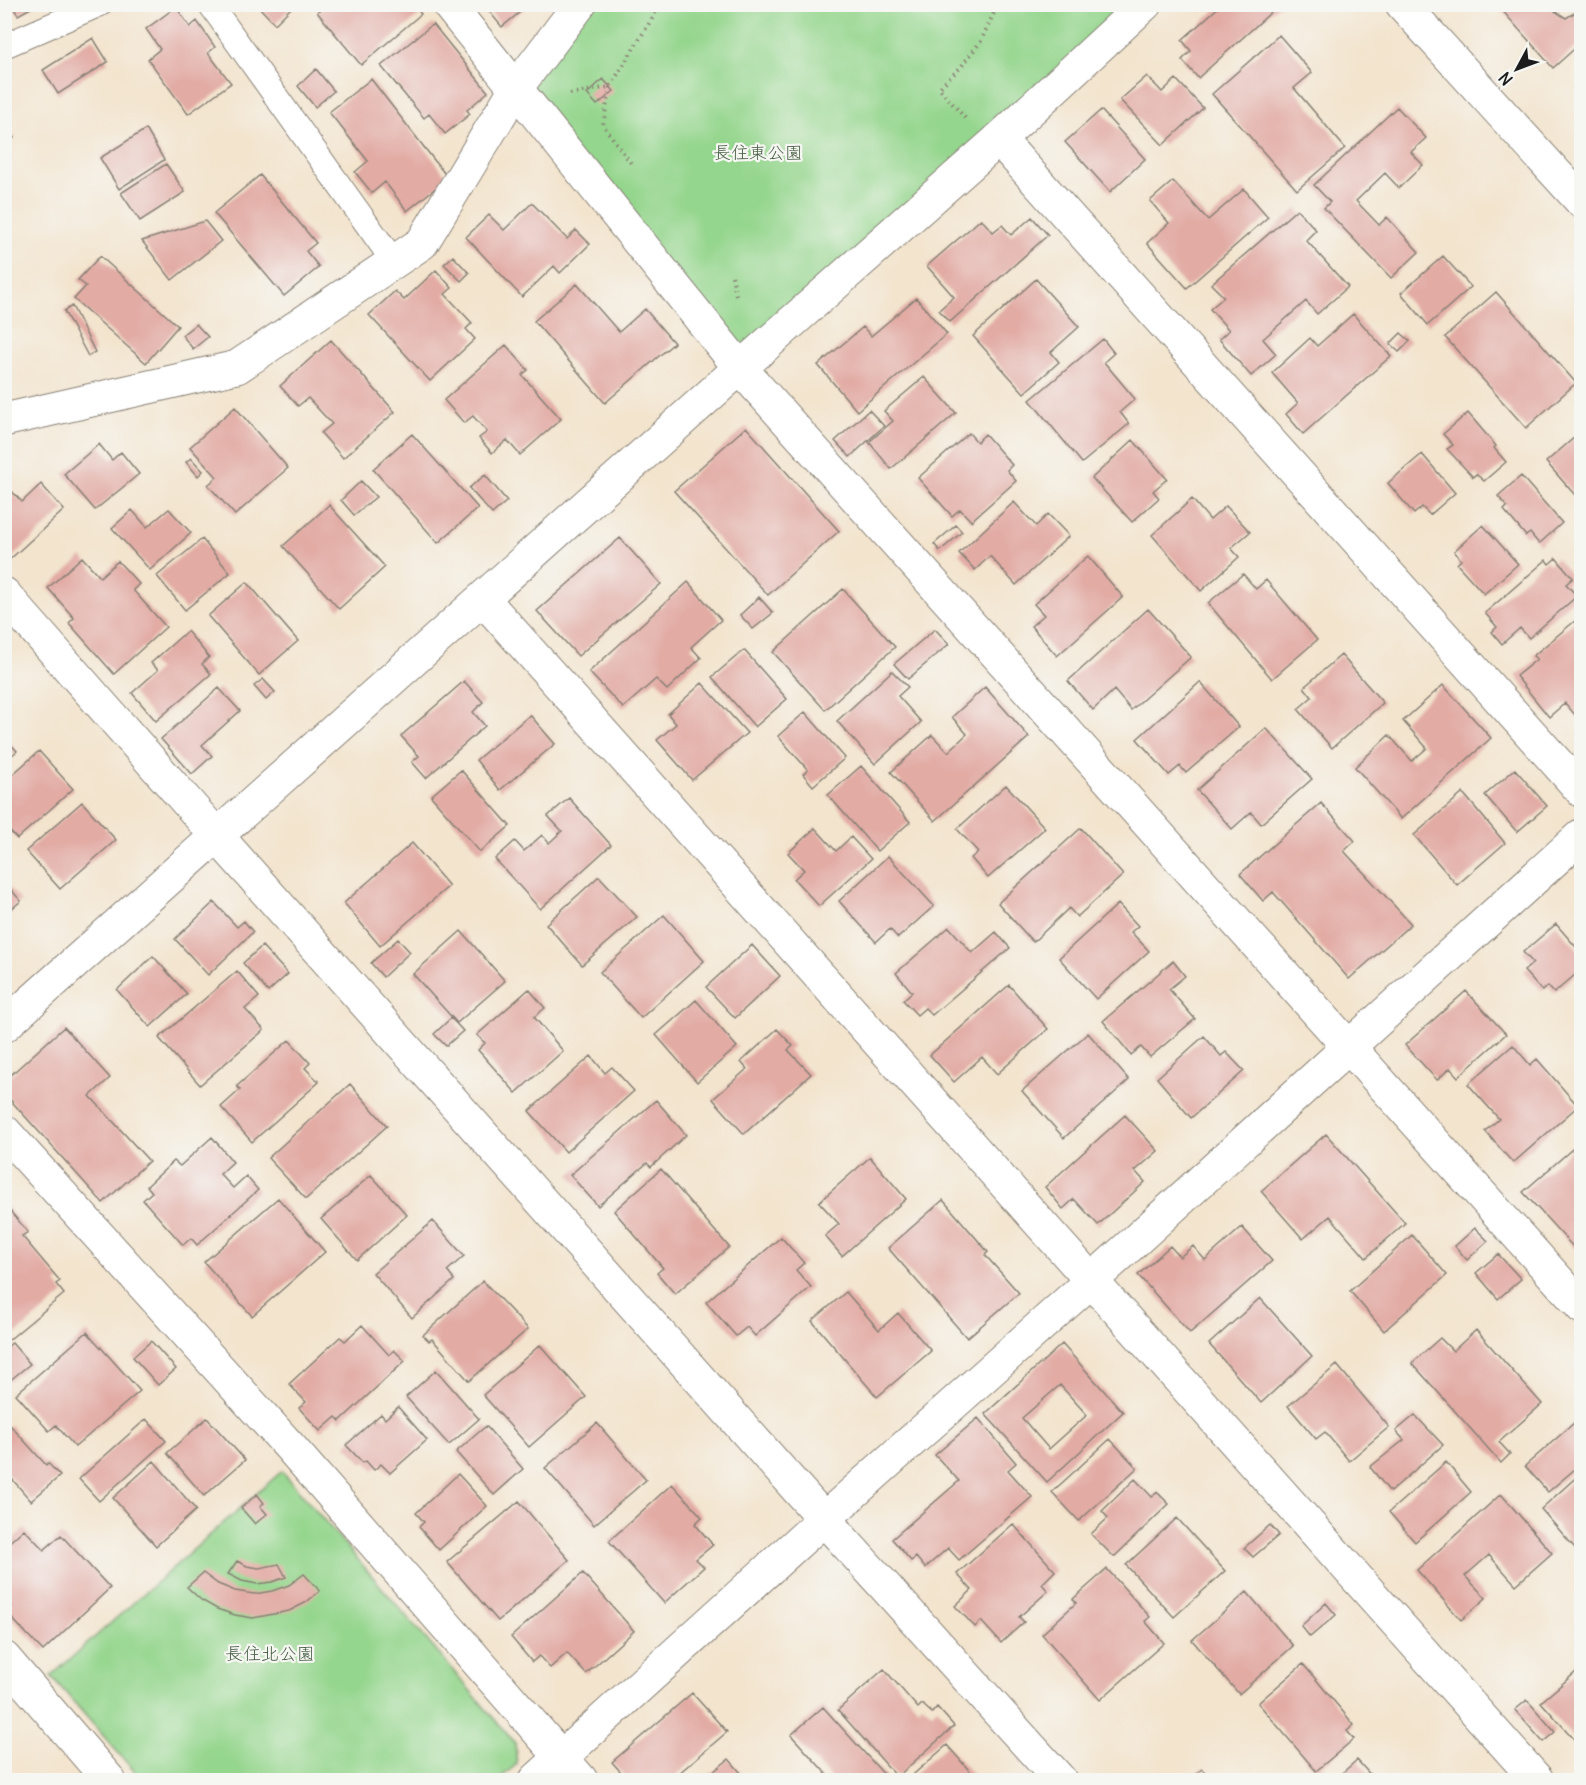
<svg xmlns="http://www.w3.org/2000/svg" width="1586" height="1785" font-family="Delius,'Klee One',sans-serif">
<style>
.green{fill:#94d68d;stroke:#587954;stroke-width:1.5}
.building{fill:#e2aba4;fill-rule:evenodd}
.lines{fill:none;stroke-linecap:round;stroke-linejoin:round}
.lane-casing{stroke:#888075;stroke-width:26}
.street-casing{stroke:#888075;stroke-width:35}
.secondary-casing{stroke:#888075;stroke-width:35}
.path{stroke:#888075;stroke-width:4;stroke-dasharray:1.5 4.5;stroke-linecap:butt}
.lane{stroke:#fff;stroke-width:24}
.street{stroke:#fff;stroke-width:33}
.secondary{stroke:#fff;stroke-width:33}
.labels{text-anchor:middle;stroke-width:4.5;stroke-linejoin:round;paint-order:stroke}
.park-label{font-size:18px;fill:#465d44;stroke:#f6f6f2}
</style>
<rect width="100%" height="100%" fill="#f6f6f2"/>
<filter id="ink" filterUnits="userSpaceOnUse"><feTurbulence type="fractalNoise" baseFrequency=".0167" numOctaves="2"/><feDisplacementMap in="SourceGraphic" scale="12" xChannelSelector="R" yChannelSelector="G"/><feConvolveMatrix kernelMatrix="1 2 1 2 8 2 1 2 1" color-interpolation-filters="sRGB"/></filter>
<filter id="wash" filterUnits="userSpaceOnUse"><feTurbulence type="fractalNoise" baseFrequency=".008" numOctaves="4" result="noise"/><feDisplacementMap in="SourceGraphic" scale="24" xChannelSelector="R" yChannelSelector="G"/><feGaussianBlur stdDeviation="1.35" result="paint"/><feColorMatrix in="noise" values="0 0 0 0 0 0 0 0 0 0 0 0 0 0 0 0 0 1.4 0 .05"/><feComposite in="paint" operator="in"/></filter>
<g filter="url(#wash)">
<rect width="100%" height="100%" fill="#f3e4ce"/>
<!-- green -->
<path class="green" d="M580 5H1145L740 368 516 88Z
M282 1471 515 1743 517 1764 498 1780H142L51 1676Z"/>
<g id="blocks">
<!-- building -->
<path class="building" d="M11 4H38L18 15Z
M256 4H295L275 24Z
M326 4H413L421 14 361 65 317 12Z
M483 4H524L526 7 502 27Z
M1222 4H1280L1198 78 1182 60 1191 51 1182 40Z
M1503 4H1544L1566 18 1582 8V42L1553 68 1500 8Z
M176 7 190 27 197 21 215 47 208 53 231 83 188 114 148 59 160 49 146 29Z
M433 24 488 92 467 110 470 114 445 134 429 114 424 118 381 66Z
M1279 35 1312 73 1294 88 1345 148 1297 190 1212 94Z
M93 38 108 62 58 94 43 70Z
M316 69 334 91 315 107 298 86Z
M1147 76 1162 92 1176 79 1203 108 1163 145 1120 100Z
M371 79 448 178 407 211 385 182 372 193 355 172 368 161 329 112Z
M603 79 614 91 597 105 587 94Z
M1397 107 1426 138 1411 152 1423 165 1399 188 1385 173 1356 201 1379 225 1387 217 1419 252 1391 278 1324 208 1330 202 1314 185Z
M1101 110 1145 159 1110 192 1065 142Z
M4 124 14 138 4 144Z
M146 129 164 160 119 189 100 158Z
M166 164 185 192 140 221 121 193Z
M260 175 316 243 306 251 319 267 284 296 214 213Z
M1173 181 1208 220 1244 189 1268 217 1187 288 1147 243 1169 223 1150 201Z
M532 203 567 239 576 230 590 244 560 273 554 266 522 297 466 237 489 215 504 230Z
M1297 209 1316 230 1306 240 1348 287 1317 314 1306 301 1263 339 1276 354 1251 376 1219 339 1229 330 1210 309 1224 297 1211 284Z
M1032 217 1048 235 950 322 939 310 954 297 927 266 981 219 993 232 1002 225 1011 235Z
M205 221 221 241 172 280 142 241Z
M100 256 178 326 146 363 74 299 86 286 78 280Z
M453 256 469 273 461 281 444 264Z
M1443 256 1471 287 1428 325 1401 293Z
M436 270 452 288 445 294 472 323 466 329 475 339 430 381 369 315 395 291 404 300Z
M1036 279 1079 327 1051 352 1059 362 1024 393 973 336Z
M577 284 619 332 645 309 674 343 605 403 534 321Z
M1496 292 1576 383 1526 428 1445 337Z
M916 298 947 334 857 411 818 365 863 327 871 336Z
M72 306 95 352 88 356 64 311Z
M1353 314 1391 356 1303 434 1286 414 1298 403 1272 373 1310 338 1317 346Z
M196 324 208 337 193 349 182 335Z
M1401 333 1410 341 1399 352 1390 344Z
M1103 339 1114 353 1104 362 1135 399 1120 412 1129 424 1082 463 1030 400Z
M331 340 395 412 343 458 321 433 332 424 308 398 298 406 280 386Z
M506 345 528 370 522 375 561 419 520 455 507 440 492 453 479 438 487 432 473 416 464 423 444 400Z
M924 377 956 413 891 469 869 442 893 421 884 411Z
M235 407 288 468 235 515 208 485 217 477 190 447Z
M869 410 884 426 850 457 835 441Z
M1468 413 1496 446 1494 448 1506 462 1484 481 1476 474 1473 477 1447 449 1453 445 1443 434Z
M746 427 839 531 768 595 674 491Z
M1582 431V503L1546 462Z
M969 433 977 442 985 434 1012 465 1007 470 1016 481 971 521 960 509 952 516 918 478Z
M412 434 478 508 438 543 373 469Z
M1133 440 1167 479 1153 491 1159 498 1132 522 1092 478Z
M99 444 112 460 121 452 139 474 95 510 64 474Z
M1422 454 1455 493 1430 515 1422 507 1414 514 1388 483Z
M191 458 203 471 198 476 186 462Z
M485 475 507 501 492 514 469 488Z
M1521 476 1562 523 1539 544 1530 533 1526 536 1504 510 1507 507 1498 496Z
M361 481 376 497 354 515 341 500Z
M4 483 22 502 41 484 64 510 8 561 4 557Z
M1192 499 1210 520 1226 506 1250 532 1231 548 1239 557 1201 591 1152 535Z
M1014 502 1036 526 1048 514 1069 536 1016 585 990 556 975 570 959 553Z
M329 505 385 567 339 609 283 546Z
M169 509 191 533 150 570 112 528 132 510 147 527Z
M956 525 962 532 940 551 934 544Z
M1483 525 1518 564 1484 594 1457 564 1461 560 1454 551Z
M620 538 661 584 578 656 537 611Z
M202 539 230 573 185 610 157 576Z
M1088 556 1123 597 1057 656 1031 626 1044 615 1034 604Z
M82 557 100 577 118 561 139 584 133 590 166 627 114 674 69 623 74 618 48 588Z
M1556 558 1573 578 1566 584 1577 596 1529 638 1520 628 1502 644 1492 632 1497 627 1485 613 1546 560 1549 564Z
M1243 574 1256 589 1266 580 1317 640 1272 679 1208 603Z
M247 582 298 641 259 675 208 616Z
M688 582 721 620 691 647 701 658 667 690 656 679 623 708 589 672Z
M843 589 895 647 825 710 773 652Z
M759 597 773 613 753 629 740 615Z
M1148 609 1191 657 1131 710 1114 690 1093 710 1068 681Z
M1582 615V723L1565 703 1549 717 1516 676 1537 659 1533 656Z
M935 629 949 644 908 679 894 664Z
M187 631 209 657 202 664 211 674 156 721 132 693 158 670 151 663Z
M744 650 787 699 755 727 712 677Z
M1341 655 1383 703 1332 748 1298 709 1312 697 1304 687Z
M892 671 908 687 898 696 921 722 875 764 837 721Z
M263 679 275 692 266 700 254 686Z
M464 681 483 702 473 712 485 726 426 778 412 762 419 756 401 736Z
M1200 682 1239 727 1186 773 1180 766 1169 775 1137 739Z
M702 683 747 733 692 780 657 740 676 724 668 714Z
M1443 685 1491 738 1401 819 1355 767 1389 735 1412 761 1427 748 1403 721Z
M985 687 1029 737 935 821 891 772 932 735 948 752 967 734 952 717Z
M219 688 240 711 202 745 212 756 192 774 161 739Z
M805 712 845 758 813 786 803 774 808 770 778 736Z
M530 715 555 744 500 790 476 760Z
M1266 728 1312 779 1261 824 1251 812 1232 829 1197 790Z
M4 737 17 751 4 762Z
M39 751 73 789 17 839 4 825V782Z
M861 766 910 822 877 851 828 795Z
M1515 769 1547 806 1517 832 1485 795Z
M461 770 510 826 480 852 431 796Z
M1006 785 1045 828 988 878 971 858 978 852 957 829Z
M1463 793 1505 843 1457 885 1414 835Z
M569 798 611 845 540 909 495 859 515 841 524 851 542 835 549 843 562 831 548 816Z
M82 802 116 840 60 889 26 851Z
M1321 803 1355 841 1344 851 1411 924 1349 979 1273 892 1263 901 1240 874Z
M815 828 836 851 851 837 871 859 819 906 794 879 804 870 788 853Z
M1081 828 1123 875 1077 917 1069 908 1033 942 998 903Z
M412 843 449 886 380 946 344 903Z
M888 856 934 906 898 938 890 929 876 942 839 901Z
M599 876 637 917 582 965 546 924Z
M4 882 21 901 4 915Z
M214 902 237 927 244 921 253 932 208 975 175 939Z
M1118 904 1138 926 1131 932 1149 951 1096 999 1059 958Z
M664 915 704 961 641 1018 600 972Z
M1556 924 1582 954V969L1554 993 1548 986 1542 991 1524 971 1533 963 1523 952Z
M949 927 972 953 996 932 1010 948 932 1015 925 1008 917 1015 903 1000 912 992 896 973Z
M461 931 505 981 457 1023 413 974Z
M398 939 410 952 383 977 371 963Z
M752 945 780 976 735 1018 706 987Z
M262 946 288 974 268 992 243 963Z
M153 956 187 994 150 1027 117 990Z
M1173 961 1185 976 1169 989 1195 1019 1150 1057 1141 1047 1131 1055 1103 1021Z
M237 971 259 997 245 1009 264 1030 200 1085 159 1038Z
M1009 985 1048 1029 997 1074 982 1057 954 1082 930 1055Z
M529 989 545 1008 534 1017 563 1051 516 1093 478 1050 485 1043 477 1035Z
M1466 991 1506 1034 1458 1077 1450 1068 1437 1080 1405 1045Z
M696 1000 737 1047 697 1082 656 1035Z
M451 1018 463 1031 446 1046 434 1034Z
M64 1027 110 1078 90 1096 149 1161 103 1203 4 1093V1081Z
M777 1029 793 1046 788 1050 811 1074 744 1134 713 1099 747 1069 741 1062Z
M1088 1033 1129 1080 1064 1138 1022 1091Z
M1204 1036 1221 1056 1226 1052 1244 1071 1191 1118 1157 1078Z
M289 1040 310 1063 305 1068 319 1082 252 1142 221 1107 240 1090 237 1086Z
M1513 1045 1530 1065 1537 1059 1578 1106 1513 1163 1485 1131 1499 1119 1468 1084Z
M591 1056 605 1073 612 1067 634 1091 566 1152 529 1111Z
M350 1084 387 1126 306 1199 268 1158Z
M656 1100 686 1135 651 1167 647 1163 598 1206 570 1175Z
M1125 1115 1158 1151 1135 1171 1145 1182 1098 1225 1074 1199 1063 1209 1045 1187Z
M1326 1134 1405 1223 1366 1258 1330 1216 1303 1239 1261 1191Z
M212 1137 233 1162 220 1174 233 1188 246 1176 258 1190 197 1245 191 1238 183 1245 143 1200 152 1192 147 1186 174 1161 180 1166Z
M1579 1143 1582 1146V1243L1575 1249 1523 1192Z
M870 1157 906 1199 842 1256 825 1236 839 1224 819 1202Z
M661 1169 729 1247 675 1294 657 1273 663 1268 614 1211Z
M371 1175 407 1215 357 1260 321 1219Z
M278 1198 325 1252 252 1316 204 1262Z
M943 1200 988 1252 985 1255 1019 1293 967 1338 888 1248Z
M4 1204 28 1232 22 1236 60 1281 56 1284 64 1294 4 1344Z
M433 1221 464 1256 447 1271 454 1280 412 1318 373 1273Z
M1242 1227 1272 1261 1190 1333 1138 1275 1170 1246 1180 1257 1193 1246 1205 1260Z
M1475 1228 1488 1241 1467 1260 1455 1246Z
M1412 1235 1447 1275 1384 1331 1350 1291Z
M781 1237 804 1263 796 1270 811 1287 755 1336 747 1327 736 1336 706 1302Z
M1498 1254 1521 1279 1498 1299 1476 1273Z
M483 1281 528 1329 469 1381 432 1339 429 1341 423 1335Z
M846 1292 879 1330 898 1313 931 1351 877 1397 812 1321Z
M1260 1298 1312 1356 1261 1403 1209 1344Z
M362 1325 389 1355 394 1350 405 1361 340 1421 336 1417 320 1431 299 1408 306 1402 289 1384 340 1337 345 1341Z
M1476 1330 1542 1404 1499 1442 1510 1454 1501 1463 1412 1363 1440 1338 1453 1351Z
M87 1332 140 1391 75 1447 56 1425 49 1431 16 1394Z
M151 1341 176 1369 158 1385 133 1357Z
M12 1343 30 1364 9 1381 4 1376V1349Z
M1062 1344 1123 1412 1047 1482 985 1414ZM1060 1385 1087 1415 1049 1449 1022 1418Z
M540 1345 586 1397 529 1447 483 1395Z
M1337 1365 1389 1427 1349 1461 1325 1432 1316 1439 1288 1406Z
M436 1370 479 1419 449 1445 406 1397Z
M398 1407 427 1440 390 1473 381 1464 374 1470 366 1461 363 1463 346 1445 381 1414 385 1419Z
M1415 1415 1443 1445 1390 1492 1370 1467 1404 1440 1396 1431Z
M1582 1416V1463L1548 1492 1525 1466Z
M207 1418 245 1460 204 1496 167 1453Z
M978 1418 1016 1463 1008 1470 1032 1497 959 1560 948 1548 925 1568 916 1557 911 1561 892 1539 959 1481 935 1455Z
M146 1419 166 1441 99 1501 79 1479Z
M597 1423 646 1480 594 1525 545 1468Z
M10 1425 46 1465 48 1463 60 1476 31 1501 5 1471V1430Z
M486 1426 523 1469 494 1495 456 1452Z
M1110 1439 1137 1468 1079 1521 1052 1492Z
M154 1461 196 1510 156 1546 113 1498Z
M1446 1462 1471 1492 1415 1542 1389 1512Z
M1582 1472V1556L1541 1509Z
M458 1474 487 1506 439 1550 419 1527 424 1522 416 1513Z
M1135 1479 1152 1497 1157 1492 1169 1504 1114 1557 1091 1534 1108 1518 1102 1511Z
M672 1484 702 1517 695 1524 713 1545 696 1559 704 1567 664 1603 609 1541Z
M257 1494 264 1503 260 1506 267 1514 255 1524 241 1508Z
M1501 1494 1552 1553 1516 1585 1489 1555 1465 1576 1486 1598 1461 1620 1417 1570Z
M519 1501 569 1560 498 1621 447 1562Z
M1177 1518 1225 1571 1174 1617 1126 1565Z
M1013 1524 1055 1571 1042 1584 1048 1591 1019 1617 1024 1622 1001 1643 981 1621 975 1627 955 1606 972 1590 957 1574Z
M1270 1525 1279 1535 1253 1557 1244 1548Z
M24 1529 44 1550 61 1535 110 1588 43 1651 5 1611 12 1606 4 1598V1547Z
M237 1561 247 1566 259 1568 279 1564 286 1577 272 1582 257 1584 242 1581 228 1574Z
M1107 1569 1150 1617 1145 1621 1164 1643 1100 1700 1042 1634 1076 1603 1073 1599Z
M203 1573 218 1584 235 1591 254 1594 272 1591 289 1585 304 1574 320 1591 305 1603 289 1611 253 1618 235 1615 217 1609 201 1600 187 1587Z
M583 1573 634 1631 586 1674 567 1653 550 1668 539 1656 532 1662 511 1637Z
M1247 1592 1293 1646 1239 1694 1192 1640Z
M1326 1603 1336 1615 1310 1637 1301 1626Z
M1303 1664 1354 1725 1347 1731 1354 1739 1316 1771 1258 1703Z
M1582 1667V1748L1541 1702Z
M884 1669 918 1708 922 1704 932 1713 937 1707 954 1726 897 1777 838 1710Z
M692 1693 727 1732 671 1780H628L612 1762Z
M1527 1700 1555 1732 1543 1742 1515 1710Z
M823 1707 889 1780H832L791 1735Z
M947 1745 974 1776 969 1780H907Z
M729 1759 747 1780H703Z
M1357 1760 1375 1780H1334Z
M1202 1769 1212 1780H1188Z"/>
</g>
</g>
<g filter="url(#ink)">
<use href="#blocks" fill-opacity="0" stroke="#888075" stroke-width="1.5"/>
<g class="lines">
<defs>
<path id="lane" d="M210 4 394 262
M4 46 100 4"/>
<path id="street" d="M448 4 740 368 1582 1307
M999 139 1582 791
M4 420 237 367 422 243 516 88 580 4
M4 594 217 836
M483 599 1537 1780
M4 1131 291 1448 581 1780
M4 1658 109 1780"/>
<path id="secondary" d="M1402 4 1582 202
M217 836 824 1519 1060 1780
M4 1026 740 368 999 139 1145 4
M536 1780 824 1519 1091 1281 1582 835"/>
</defs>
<!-- lane casing -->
<use href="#lane" class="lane-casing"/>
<!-- street casing -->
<use href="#street" class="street-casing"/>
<!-- secondary casing -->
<use href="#secondary" class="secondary-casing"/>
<!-- path -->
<path class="path" d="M610 87 603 125 633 166
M570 94 610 87 661 4
M965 118 939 88 961 67 981 41 998 4
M732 276 736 295"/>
<!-- lane -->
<use href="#lane" class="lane"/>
<!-- street -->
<use href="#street" class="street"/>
<!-- secondary -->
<use href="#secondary" class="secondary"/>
</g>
</g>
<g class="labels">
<!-- park labels -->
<g class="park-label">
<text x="758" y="159">長住東公園</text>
<text x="270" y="1660">長住北公園</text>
</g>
</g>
<!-- margin -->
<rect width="1586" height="1785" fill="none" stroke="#f6f6f2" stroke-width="24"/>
<!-- north arrow -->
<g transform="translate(1517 69) rotate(229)" stroke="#f6f6f2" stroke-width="4.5" paint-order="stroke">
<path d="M0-4.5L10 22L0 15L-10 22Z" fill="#1c1c1c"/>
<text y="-9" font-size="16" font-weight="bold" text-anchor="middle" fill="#1c1c1c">N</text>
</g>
</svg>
